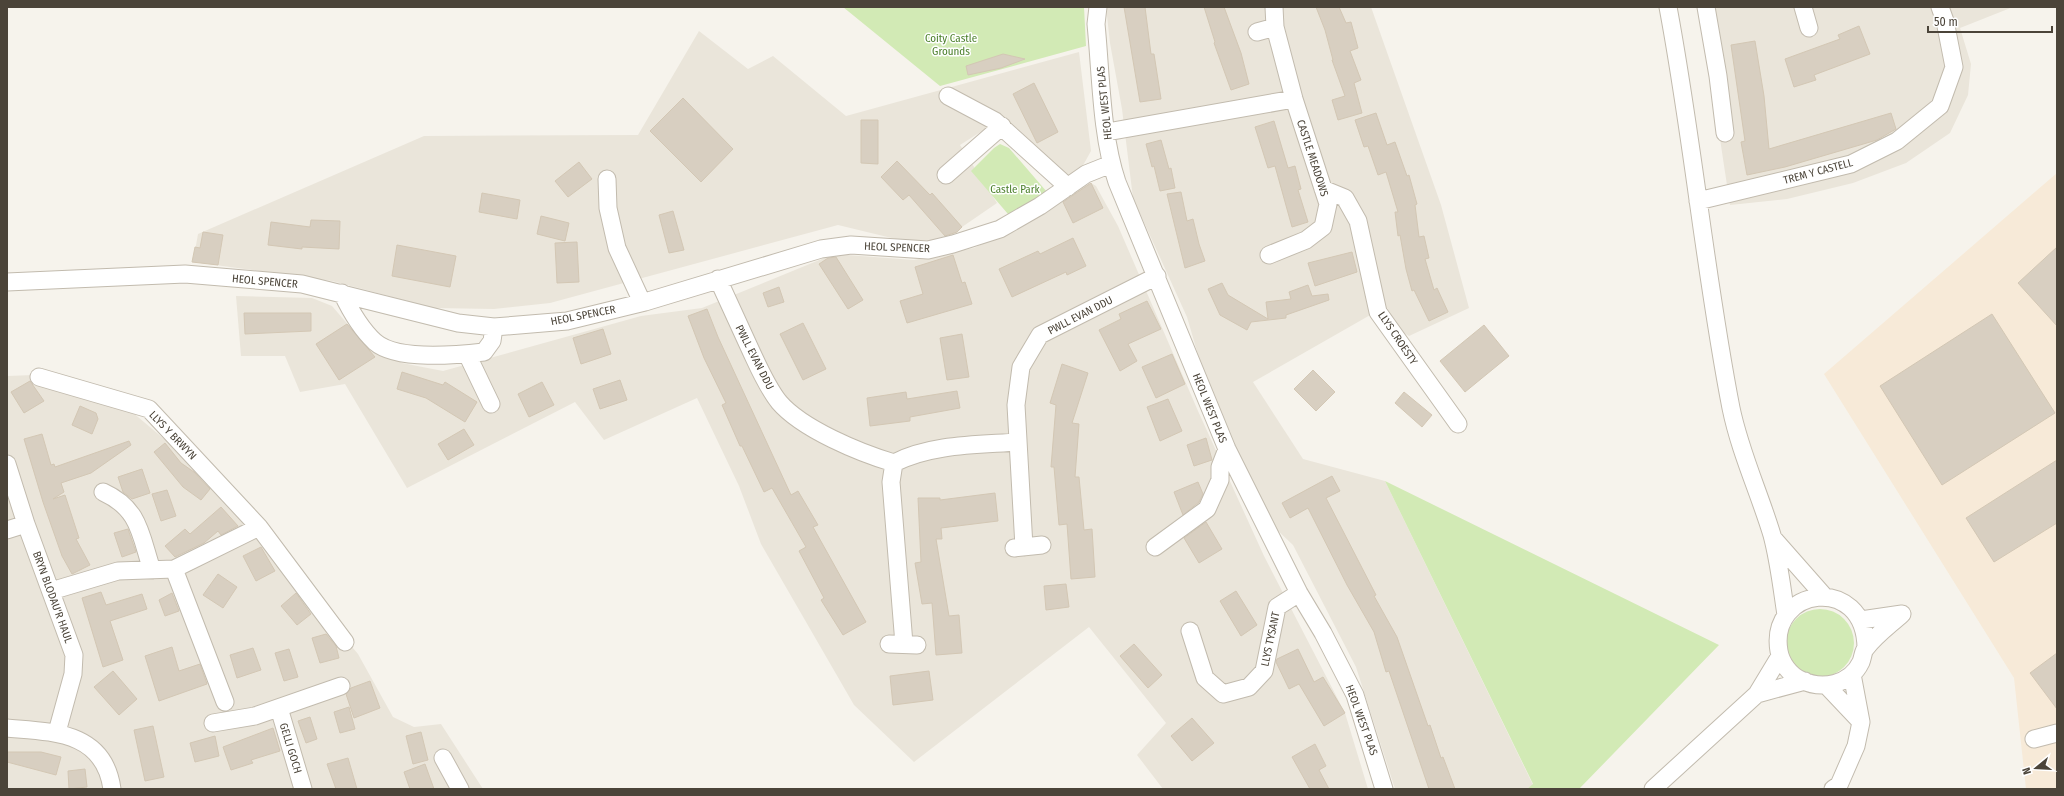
<svg xmlns="http://www.w3.org/2000/svg" width="2064" height="796" font-family="'Fira Sans Condensed',sans-serif">
<style>
.residential{fill:#eae5da}
.commercial{fill:#f7ead8}
.green{fill:#d2eab5}
.building{fill:#d8cfc1;stroke:#d3c7b4}
.lines{fill:none;stroke-linecap:round;stroke-linejoin:round}
.minor-casing{stroke:#c2bbae;stroke-width:19}
.minor{stroke:#fff;stroke-width:17}
.labels{text-anchor:middle;stroke-width:3;stroke-linejoin:round;paint-order:stroke}
.park-label{font-size:11px;fill:#4a7f2a;stroke:#fff}
.street-label{font-size:11px;fill:#4b4439;stroke:#fff}
</style>
<rect width="100%" height="100%" fill="#f6f3ec"/>
<!-- residential -->
<path class="residential" d="M1106 7H1371L1441 205 1469 308 1409 336 1372 314 1253 382 1303 459 1385 481 1533 785 1527 789H1395L1356 667 1293 545 1274 527 1208 389 1187 317 1133 198 1122 109 1110 43Z
M1700 7H2013L1960 28 1971 64 1968 95 1950 133 1906 163 1853 183 1787 199 1730 205Z
M699 31 748 69 773 56 846 116 1079 52 1091 151 1081 169 1070 174 1058 173 1004 117 960 145 997 203 962 227 949 239 904 241 838 225 550 303 494 309 434 308 332 281 193 262 198 234 424 136 638 135Z
M1091 183 1096 186 1118 226 1198 411 1264 556 1345 713 1368 789H1163L1137 755 1166 723 1089 627 914 762 854 705 761 544 739 486 697 398 604 440 575 402 407 488 345 384 300 392 285 356H241L236 296 312 298 332 306 351 328 370 345 402 363 443 371 641 316 702 308 834 254 914 260 974 248 1028 222 1072 192Z
M34 375 125 406 209 477 358 654 393 717 414 727 441 724 483 789H7V376Z"/>
<!-- commercial -->
<path class="commercial" d="M2057 173V789H2026L2014 678 1824 374Z"/>
<!-- green -->
<path class="green" d="M843 7H1084L1086 46 940 86Z
M1000 144 1009 148 1047 192 1014 221 971 171 994 148Z
M1385 481 1719 645 1579 789H1527L1533 784Z
M1786 643a34 34 0 1 1 68 0a34 34 0 1 1-68 0Z"/>
<!-- building -->
<path class="building" d="M1124 7H1145L1151 54H1154L1161 99 1140 102Z
M1204 7H1224L1241 53 1249 84 1231 90 1214 43 1215 42Z
M1316 7H1339L1346 23 1351 22 1358 48 1350 51 1361 80 1354 83 1362 113 1338 120 1332 100 1345 96 1332 60H1333L1325 30Z
M1859 26 1870 54 1814 75 1816 80 1794 87 1785 59 1840 39 1838 35Z
M1755 41 1764 96 1769 149 1891 113 1896 129 1877 140 1785 167 1747 175 1741 142 1745 141 1731 45Z
M1003 54 1025 59 1001 68 968 75 966 66Z
M1034 83 1058 132 1037 143 1013 94Z
M683 98 733 149 701 182 650 131Z
M1376 113 1387 145 1395 142 1407 176 1409 175 1417 204 1415 205 1419 237 1424 236 1429 258 1425 259 1434 290 1437 288 1448 312 1429 321 1414 290 1412 291 1406 269 1400 235 1398 236 1395 212H1398L1386 172 1378 175 1368 146 1364 147 1355 120Z
M861 120H878V164L861 163Z
M1274 121 1288 168 1295 166 1301 189 1298 190 1308 222 1292 227 1275 166 1268 168 1255 127Z
M1161 140 1169 169 1171 168 1175 188 1160 191 1154 166 1152 167 1146 144Z
M897 161 930 195 932 193 962 227 957 232 945 236 909 195 903 200 881 177Z
M579 162 592 179 568 197 555 181Z
M1091 183 1103 208 1073 223 1063 202Z
M1181 192 1187 221 1193 219 1199 244 1205 261 1185 268 1167 194Z
M482 193 520 200 517 219 479 212Z
M673 211 684 250 669 253 659 215Z
M541 216 569 223 565 241 537 234Z
M311 220 340 221 339 249 302 247V249L268 245 271 222 310 227Z
M203 232 223 235 218 265 192 262 195 247 200 248Z
M1073 238 1086 266 1067 275 1066 272 1012 297 999 269 1038 251 1040 254Z
M577 242 579 282 557 283 555 243Z
M397 245 456 256 450 287 392 276Z
M2057 247V326L2018 283Z
M1352 252 1357 272 1315 286 1308 263Z
M953 255 962 283 965 282 972 304 907 323 900 301 923 294 915 267Z
M836 257 863 300 848 309 819 264 828 258Z
M1222 283 1228 295 1268 319 1266 302 1291 299 1289 292 1308 285 1312 296 1328 294 1329 300 1286 315V318L1251 322 1247 330 1220 315 1208 289Z
M779 287 784 302 768 307 763 293Z
M1147 301 1161 329 1128 344 1137 361 1120 371 1099 330 1121 319 1119 314Z
M707 309 718 337 791 495 798 491 818 525 813 527 866 622 843 635 821 600 824 598 799 551 806 547 772 488 764 492 742 446H740L722 405 726 403 704 358 688 316Z
M244 313H311V331L245 334Z
M1992 314 2055 413 1942 485 1880 386Z
M803 323 826 369 803 380 780 334Z
M347 324 375 357 339 380 316 344Z
M1484 325 1509 356 1465 392 1440 361Z
M603 329 611 354 581 364 573 338Z
M962 334 969 377 947 380 940 338Z
M1172 354 1185 384 1156 398 1142 367Z
M1062 364 1088 373 1072 423 1079 424 1075 477H1079L1084 530 1092 529 1095 577 1071 579 1067 524 1059 525 1054 467H1051L1056 405 1050 403Z
M1313 370 1335 392 1316 411 1294 389Z
M402 372 443 385 445 382 477 402 465 422 426 398 397 389Z
M620 380 627 400 600 409 593 389Z
M30 381 44 401 24 413 11 392Z
M542 382 554 405 529 417 518 394Z
M957 391 960 408 910 417V421L870 426 867 398 906 392 907 399Z
M1404 392 1432 415 1422 427 1395 403Z
M1168 399 1182 431 1160 441 1147 407Z
M80 406 96 413 98 419 92 434 72 425Z
M464 429 474 445 448 460 438 444Z
M42 434 51 465 54 464 55 467 129 441 131 445 91 473 61 483 64 492 53 499 65 495 79 538 76 539 90 565 72 574 62 556 43 502 24 439Z
M1206 438 1212 460 1194 466 1187 445Z
M165 443 181 463 194 472 210 489 201 500 183 487 154 452Z
M2057 460V523L1994 562 1966 518Z
M142 469 150 493 132 499 123 492 118 477Z
M1332 476 1340 491 1326 498 1376 595 1374 596 1397 637 1428 726 1430 725 1441 758 1443 757 1455 789H1429L1389 671 1386 672 1374 632 1347 585 1308 508 1290 518 1282 503Z
M1198 482 1203 494 1199 502 1183 515 1174 492Z
M167 490 176 516 161 521 152 494Z
M995 493 998 521 941 528 942 539H936L949 616 959 615 962 653 936 655 932 603 922 604 915 563 921 562 918 498H940V500Z
M221 507 238 526 221 535 218 531 204 543 175 557 165 546 185 529 190 534Z
M1206 522 1222 549 1199 563 1184 538Z
M128 529 136 552 122 557 114 533Z
M261 547 275 571 256 581 243 556Z
M218 574 237 587 223 608 203 595Z
M1066 584 1069 607 1046 610 1044 586Z
M1236 591 1257 625 1241 636 1220 601Z
M101 592 106 605 142 594 147 609 110 621 123 660 103 667 82 598Z
M172 593 179 611 165 616 159 600Z
M296 593 311 614 297 625 281 606Z
M326 634 336 646 339 658 320 663 312 638Z
M1134 644 1162 675 1148 688 1120 656Z
M172 647 179 671 200 664 207 684 159 701 145 656Z
M253 648 261 670 237 678 230 655Z
M289 649 298 677 284 681 275 653Z
M1298 649 1314 682 1323 677 1345 713 1324 726 1299 684 1289 689 1276 662 1277 659Z
M2057 653V709L2030 673Z
M113 671 137 699 119 715 94 687Z
M929 671 933 700 893 705 890 676Z
M370 681 380 708 354 718 346 694 351 688Z
M349 707 355 729 340 733 334 712Z
M310 717 317 739 306 743 298 721Z
M1192 718 1214 743 1192 761 1171 736Z
M153 726 164 777 145 781 134 730Z
M273 728 280 751 251 760 253 763 231 770 223 747Z
M421 732 428 760 413 764 406 736Z
M215 736 219 756 195 762 190 743Z
M1315 744 1326 766 1319 770 1329 789H1310L1292 757Z
M7 752H41L61 757 56 775 7 762Z
M348 758 357 789H336L327 764Z
M425 764 434 789H410L404 772Z
M85 769 87 787 69 789 68 771Z"/>
<g class="lines">
<defs>
<path id="minor" d="M1098 7 1096 24C1101 74 1101 135 1117 182L1227 449 1299 593 1323 633 1355 695 1384 789
M1668 7C1693 140 1705 275 1731 408 1740 452 1759 492 1772 535 1779 561 1782 589 1786 615
M1706 7 1718 76 1725 133
M1803 7 1809 28
M1257 32 1275 27
M948 96 995 121 1068 187
M1107 132 1294 99
M946 175 1002 126
M607 179 608 208 617 248 642 302
M1323 189 1345 198 1358 221 1378 312 1458 424
M1698 201 1851 164 1897 141 1940 106 1954 67 1945 21 1940 7
M1269 255 1306 240 1323 227 1328 204 1294 99 1275 27 1274 7
M718 279C729 303 740 327 751 351 759 368 767 387 779 402 802 429 860 453 894 463
M7 282 185 274 302 284 458 323 494 327 567 321 645 302 821 249 851 245 928 250 953 244 1000 229 1040 206 1086 174 1111 164
M342 293C350 310 361 329 375 342 397 361 457 355 484 352L492 341 494 327
M467 354 491 404
M39 377 149 409 259 527 345 642
M7 464 26 524 74 655 73 674 57 732
M103 492C140 509 140 534 152 570
M7 530 26 524
M1773 538 1825 597
M1024 547 1016 405 1021 367 1040 335 1157 276
M1155 547 1207 509 1220 480V467L1227 449
M1014 548 1042 545
M174 569 225 702
M51 591 118 571 174 569 259 527
M1861 620 1902 614
M1190 631 1205 678 1223 694 1249 687 1264 671 1277 607 1299 593
M889 644 917 645
M904 644 891 482 894 463C931 444 977 445 1018 442
M1866 648C1865 573 1768 587 1779 651 1781 663 1790 675 1801 680 1822 690 1850 685 1861 662 1863 657 1863 651 1866 648 1876 635 1890 625 1902 614
M1826 685 1861 722
M1757 694 1805 681
M279 708 303 789
M213 723 255 716 341 686
M7 728C52 732 104 731 112 789
M2034 739 2057 733
M443 758 460 789
M1653 789 1757 694 1780 656
M1833 789 1839 785 1856 746 1861 722 1852 674"/>
</defs>
<!-- minor casing -->
<use href="#minor" class="minor-casing"/>
<!-- minor -->
<use href="#minor" class="minor"/>
</g>
<g class="labels">
<!-- park labels -->
<g class="park-label">
<text x="951" y="42">Coity Castle<tspan x="951" dy="13">Grounds</tspan></text>
<text x="1015" y="193">Castle Park</text>
</g>
<!-- street labels -->
<g class="street-label">
<text transform="translate(1104 103) rotate(-96)" y="4">HEOL WEST PLAS</text>
<text transform="translate(1313 158) rotate(72)" y="4">CASTLE MEADOWS</text>
<text transform="translate(1818 171) rotate(-15)" y="4">TREM Y CASTELL</text>
<text transform="translate(897 247) rotate(2)" y="4">HEOL SPENCER</text>
<text transform="translate(265 281) rotate(5)" y="4">HEOL SPENCER</text>
<text transform="translate(583 315) rotate(-11)" y="4">HEOL SPENCER</text>
<text transform="translate(1080 315) rotate(-27)" y="4">PWLL EVAN DDU</text>
<text transform="translate(1398 338) rotate(56)" y="4">LLYS CROESTY</text>
<text transform="translate(755 357) rotate(63)" y="4">PWLL EVAN DDU</text>
<text transform="translate(1210 408) rotate(68)" y="4">HEOL WEST PLAS</text>
<text transform="translate(173 435) rotate(46)" y="4">LLYS Y BRWYN</text>
<text transform="translate(53 597) rotate(70)" y="4">BRYN BLODAU'R HAUL</text>
<text transform="translate(1270 639) rotate(-78)" y="4">LLYS TYSANT</text>
<text transform="translate(1362 720) rotate(70)" y="4">HEOL WEST PLAS</text>
<text transform="translate(291 748) rotate(73)" y="4">GELLI GOCH</text>
</g>
</g>
<!-- border -->
<rect width="2064" height="796" fill="none" stroke="#4b4439" stroke-width="16"/>
<!-- north arrow -->
<g transform="translate(2036 768) rotate(252)" stroke="#ffffff" stroke-width="3" paint-order="stroke">
<path d="M0-3L7 15L0 10L-7 15Z" fill="#4b4439"/>
<text y="-6" font-size="11" font-weight="bold" text-anchor="middle" fill="#4b4439">N</text>
</g>
<!-- scale -->
<path d="M1928 26v6h124v-6" fill="none" stroke="#4b4439" stroke-width="2"/>
<text x="1934" y="26" font-size="12" fill="#4b4439" stroke="#ffffff" stroke-width="3" paint-order="stroke">50 m</text>
</svg>
